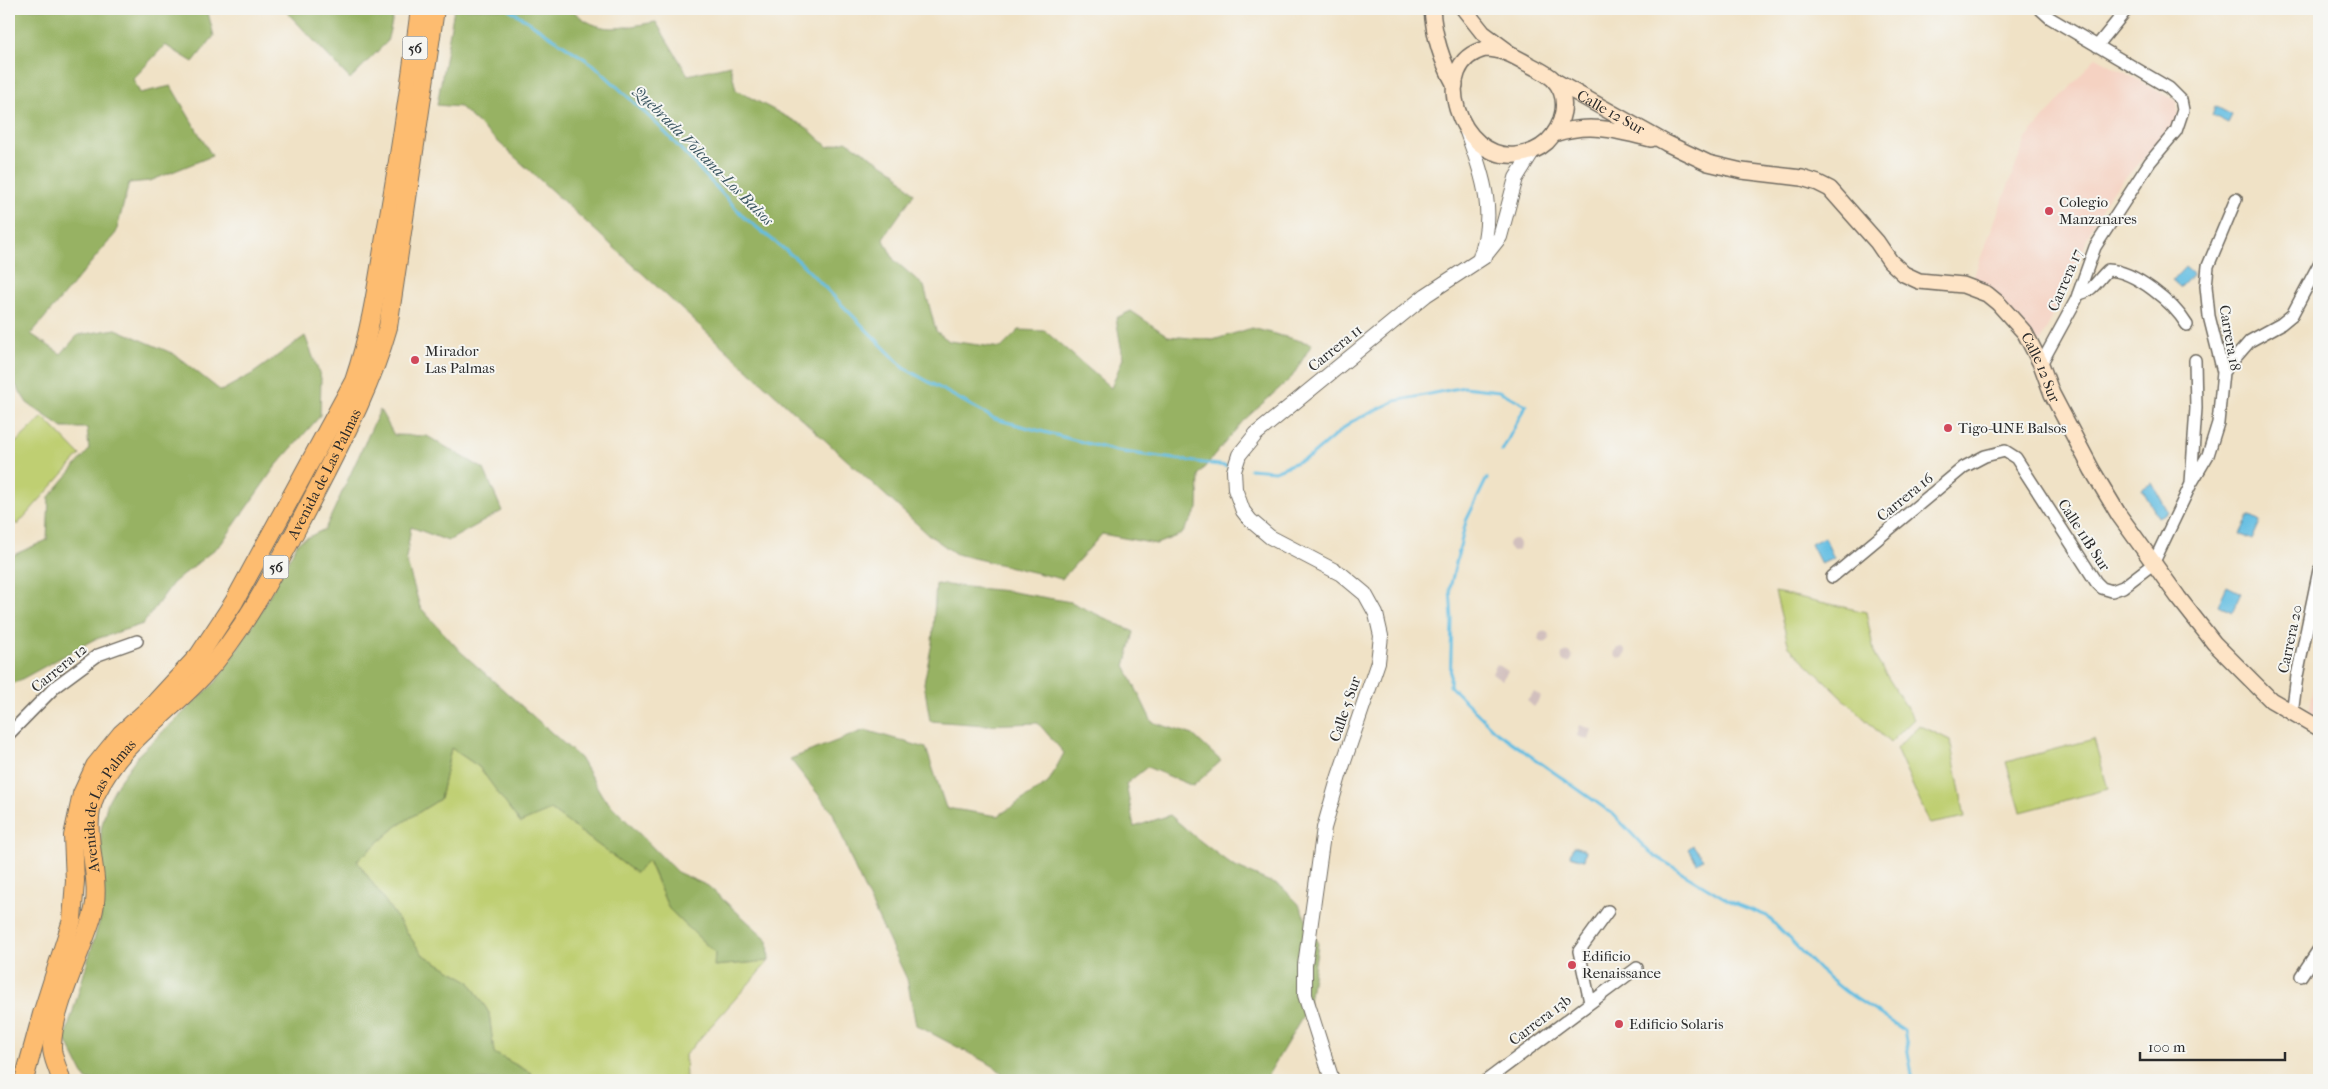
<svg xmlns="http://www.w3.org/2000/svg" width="2328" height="1089" font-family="'IM FELL French Canon',serif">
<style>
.built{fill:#f5d2c2}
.industrial{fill:#d1bfbd}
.green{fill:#bfcf72;stroke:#757d4e}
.forest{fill:#97b264;stroke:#616e48}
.water{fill:#64bee2;stroke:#487486}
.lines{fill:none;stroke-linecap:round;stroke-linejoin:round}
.stream{stroke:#64bee2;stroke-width:3}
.minor-casing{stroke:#706b61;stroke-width:14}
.tertiary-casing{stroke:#706b61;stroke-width:16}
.secondary-casing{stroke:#706b61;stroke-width:18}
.primary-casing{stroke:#706b61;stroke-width:20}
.minor{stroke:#fff;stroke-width:11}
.tertiary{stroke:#fff;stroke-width:14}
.secondary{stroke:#fee4c6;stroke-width:15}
.primary{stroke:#fdbc70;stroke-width:18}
.poi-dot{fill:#d1495b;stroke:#f6f6f2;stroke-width:2}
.labels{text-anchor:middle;stroke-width:4;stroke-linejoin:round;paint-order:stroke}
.shield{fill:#f6f6f2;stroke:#686867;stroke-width:1}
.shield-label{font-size:14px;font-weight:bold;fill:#2b2b2b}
.street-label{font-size:15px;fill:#2b2b2b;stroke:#f6f6f2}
.poi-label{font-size:15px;fill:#2b2b2b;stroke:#f6f6f2;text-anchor:start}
.water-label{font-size:16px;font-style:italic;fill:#3c5762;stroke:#f6f6f2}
</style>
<rect width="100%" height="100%" fill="#f6f6f2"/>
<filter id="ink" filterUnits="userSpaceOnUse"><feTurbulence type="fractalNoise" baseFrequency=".02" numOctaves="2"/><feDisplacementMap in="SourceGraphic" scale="10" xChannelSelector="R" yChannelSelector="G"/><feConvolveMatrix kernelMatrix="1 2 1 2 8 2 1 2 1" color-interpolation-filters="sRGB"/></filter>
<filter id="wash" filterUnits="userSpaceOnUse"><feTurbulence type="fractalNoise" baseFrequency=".0096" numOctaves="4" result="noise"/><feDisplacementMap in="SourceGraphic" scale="20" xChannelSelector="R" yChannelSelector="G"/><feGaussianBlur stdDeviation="1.12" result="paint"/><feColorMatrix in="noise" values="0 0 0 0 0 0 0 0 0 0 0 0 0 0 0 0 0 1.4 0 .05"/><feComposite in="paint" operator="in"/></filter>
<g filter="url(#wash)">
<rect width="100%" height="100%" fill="#f0e2c6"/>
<!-- built -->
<path class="built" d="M2096 57 2176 101 2179 117 2168 133 2110 194 2091 228 2082 253 2039 345 1971 283 2026 139Z
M2319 661V716L2309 712Z"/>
<!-- industrial -->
<path class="industrial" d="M1508 545a6 6 0 1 1 12 0a6 6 0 1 1-12 0Z
M1538.5 637a5.5 5.5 0 1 1 11 0a5.5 5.5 0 1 1-11 0Z
M1614.5 653a5.5 5.5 0 1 1 11 0a5.5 5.5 0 1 1-11 0Z
M1561.5 657a5.5 5.5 0 1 1 11 0a5.5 5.5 0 1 1-11 0Z
M1497 664 1508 671 1502 680 1492 673Z
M1534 692 1541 697 1534 707 1527 701Z
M1580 725 1592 729 1589 740 1577 736Z"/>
<!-- green -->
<path class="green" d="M43 417 80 455 17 525 9 515V449Z
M1775 592 1866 612 1875 657 1914 719 1890 743 1789 647Z
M1919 725 1950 740 1965 817 1930 824 1896 749Z
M2094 739 2108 789 2021 812 2006 762Z
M451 748 479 767 520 822 551 810 636 873 647 859 669 909 715 953V966L769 961 685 1055 686 1080H536L531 1073 494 1053 489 1013 469 981 422 954 357 861 397 826 440 799Z"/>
<!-- forest -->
<path class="forest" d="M9 9H207L214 36 193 62 165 45 133 79 140 93 171 86 212 156 150 181 129 183 116 233 31 334 61 354 78 335 116 329 174 354 221 391 252 374 305 336 321 378 320 416 275 467 221 544 173 583 143 624 93 640 9 686V557L47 540 49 497 89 450 87 428H63L27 403 14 382 9 378Z
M284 9H395L387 42 350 79Z
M454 9H571C600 37 621 27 656 22L688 75 730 65 736 90 806 127 828 147 846 141 894 171 914 194 883 238 894 260 924 286 936 331 949 341 1001 348 1019 330 1045 331 1111 388 1123 358 1116 318 1131 311 1168 336 1213 340 1252 328 1312 344 1292 377 1243 421 1199 474 1198 509 1182 534 1156 544 1102 534 1062 579 956 554 929 535 460 107 437 105Z
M380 410 394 435 427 436 484 469 502 511 448 541 411 527 406 559 420 607 461 652 580 758 603 797 677 872 708 886 768 940 769 961 714 966 715 953 669 909 648 860 636 873 551 810 520 823 479 767 451 748 440 799 397 826 357 861 422 954 469 981 489 1013 494 1053 531 1073 536 1080H86L65 1038 101 916V829L108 801 118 783 139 754 216 682 260 613 298 542 325 529Z
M936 584 1007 591 1071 602 1134 632 1125 666 1152 722 1193 735 1221 761 1193 786 1147 767 1126 784 1134 827 1170 815 1194 836 1233 866 1282 887 1298 903 1318 944 1308 1008 1265 1080H1220L1191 1073 1186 1080H1010L995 1067 916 1025 907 979 855 869 833 813 790 759 865 730 926 748 946 808 998 816 1048 783 1064 753 1038 723 985 725 930 721 924 683 932 643Z"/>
<!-- water -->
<path class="water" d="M2215 106 2232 115 2228 123 2212 115Z
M2185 267 2193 274 2180 288 2172 281Z
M2152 483 2168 512 2158 517 2142 489Z
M2249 516 2260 522 2252 540 2240 534Z
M1824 537 1834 558 1821 564 1811 544Z
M2227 586 2241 593 2232 612 2218 605Z
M1693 845 1703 859 1697 863 1688 849Z
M1573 846 1586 850 1584 860 1570 856Z"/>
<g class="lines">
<!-- stream -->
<path class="stream" d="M509 9 594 65 660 127 745 218 799 261 904 368 995 419 1116 451 1226 466
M1250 469 1275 471 1311 456 1351 422 1395 401 1464 387 1499 391 1526 405 1502 451
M1487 478 1466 521 1450 588 1452 620 1450 686 1494 730 1613 814 1650 853 1731 902 1767 916 1819 970 1846 992 1904 1030 1913 1080"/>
</g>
</g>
<g filter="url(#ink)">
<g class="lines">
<defs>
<path id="minor" d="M2040 9 2050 18 2169 88 2181 100 2183 110 2176 131 2150 162 2095 247 2076 300 2041 364
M2097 46 2127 9
M2078 294C2093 292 2097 280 2108 270 2135 271 2173 302 2187 325
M2223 372 2250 341 2281 324 2292 315 2319 264
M2191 483 2196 408 2195 360
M1832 577 1964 467 1985 456 2005 451 2016 458 2096 582 2102 588 2112 591 2123 587 2153 564 2191 484 2208 455 2218 423 2223 372 2209 316 2206 286 2208 266 2236 199
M2292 714 2297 676 2319 570
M9 734 56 686 98 655 137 641
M2301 976 2319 949
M1590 1002 1579 951 1608 911
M1487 1080 1637 968"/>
<path id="tertiary" d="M1467 132C1483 177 1497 213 1479 260
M1332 1080 1305 995V965L1324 828 1339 776 1378 662 1381 636 1376 614 1365 594 1341 574 1270 537 1250 520 1243 511 1235 489 1234 471 1239 455 1256 434 1426 295 1484 257 1500 237 1516 178 1532 152"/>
<g id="secondary">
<path d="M1432 9C1434 37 1441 60 1455 85"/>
<path d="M1464 9 1483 33 1506 50"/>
<path d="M1485 49C1502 49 1514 56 1528 64 1536 68 1547 73 1554 80 1571 99 1563 126 1547 142 1538 150 1528 154 1516 155 1459 161 1427 63 1485 49Z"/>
<path id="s1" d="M1555 81 1666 143 1708 163 1742 171 1802 178 1818 183 1830 189 1877 242 1890 261 1904 274 1919 281 1963 285 1987 294 1998 303 2025 333 2041 364 2052 394 2092 470 2119 515 2178 597 2214 643 2271 700 2319 728"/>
<path d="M1554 134C1589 122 1616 130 1651 139"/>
</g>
<g id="primary">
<path d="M24 1080 42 1014 72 920 75 881 73 836 82 794 95 766 121 734 151 707 199 655 234 602 354 381C370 334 377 286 385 237 399 161 410 85 420 9"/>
<path id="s2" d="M61 1080C59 1069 52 1059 52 1047 52 1011 81 953 92 917 105 877 78 833 96 794 122 740 163 719 202 677 247 628 277 566 308 507 338 448 370 391 388 327L435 9"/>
</g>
</defs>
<!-- minor casing -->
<use href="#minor" class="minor-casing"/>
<!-- tertiary casing -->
<use href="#tertiary" class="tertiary-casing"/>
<!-- secondary casing -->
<use href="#secondary" class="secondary-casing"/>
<!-- primary casing -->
<use href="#primary" class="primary-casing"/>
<!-- minor -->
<use href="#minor" class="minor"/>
<!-- tertiary -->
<use href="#tertiary" class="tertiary"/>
<!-- secondary -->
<use href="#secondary" class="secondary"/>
<!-- primary -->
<use href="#primary" class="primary"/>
</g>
</g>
<!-- markers -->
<g class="poi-dot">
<circle cx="2049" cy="211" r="5"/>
<circle cx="415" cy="360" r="5"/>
<circle cx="1948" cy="428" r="5"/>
<circle cx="1572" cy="965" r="5"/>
<circle cx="1619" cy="1024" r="5"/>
</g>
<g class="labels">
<!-- shield labels -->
<g class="shield">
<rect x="402.5" y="36.5" width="25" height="23" rx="4"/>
<rect x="263.5" y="555.5" width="25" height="23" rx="4"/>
</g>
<g class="shield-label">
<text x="415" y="53">56</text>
<text x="276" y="572">56</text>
</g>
<!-- street labels -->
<g class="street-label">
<text dy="5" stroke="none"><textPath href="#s1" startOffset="64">Calle 12 Sur</textPath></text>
<text transform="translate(2065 280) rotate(-67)" y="5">Carrera 17</text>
<text transform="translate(2230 338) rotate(80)" y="5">Carrera 18</text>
<text transform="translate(1335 348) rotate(-39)" y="5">Carrera 11</text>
<text dy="5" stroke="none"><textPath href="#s1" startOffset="591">Calle 12 Sur</textPath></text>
<text dy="5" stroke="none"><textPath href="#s2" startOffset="692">Avenida de Las Palmas</textPath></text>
<text transform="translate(1905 497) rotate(-39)" y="5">Carrera 16</text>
<text transform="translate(2084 535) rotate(57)" y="5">Calle 11B Sur</text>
<text transform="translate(2290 639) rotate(-78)" y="5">Carrera 20</text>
<text transform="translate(59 668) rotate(-39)" y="5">Carrera 12</text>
<text transform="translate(1345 709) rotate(-71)" y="5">Calle 5 Sur</text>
<text dy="5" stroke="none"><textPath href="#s2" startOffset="288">Avenida de Las Palmas</textPath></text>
<text transform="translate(1540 1020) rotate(-37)" y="5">Carrera 13b</text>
</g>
<!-- poi labels -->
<g class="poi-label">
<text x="2059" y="207">Colegio<tspan x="2059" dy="17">Manzanares</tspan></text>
<text x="425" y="356">Mirador<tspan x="425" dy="17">Las Palmas</tspan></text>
<text x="1958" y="433">Tigo-UNE Balsos</text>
<text x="1582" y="961">Edificio<tspan x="1582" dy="17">Renaissance</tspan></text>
<text x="1629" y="1029">Edificio Solaris</text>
</g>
<!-- water labels -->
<g class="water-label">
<text transform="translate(704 155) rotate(45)" y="6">Quebrada Volcana-Los Balsos</text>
</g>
</g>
<!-- margin -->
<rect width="2328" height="1089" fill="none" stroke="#f6f6f2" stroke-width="30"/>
<!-- scale -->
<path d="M2140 1052v8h145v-8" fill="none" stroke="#2b2b2b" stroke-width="2.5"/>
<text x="2148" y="1052" font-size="15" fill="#2b2b2b" stroke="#f6f6f2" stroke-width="4" paint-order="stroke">100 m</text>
</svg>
